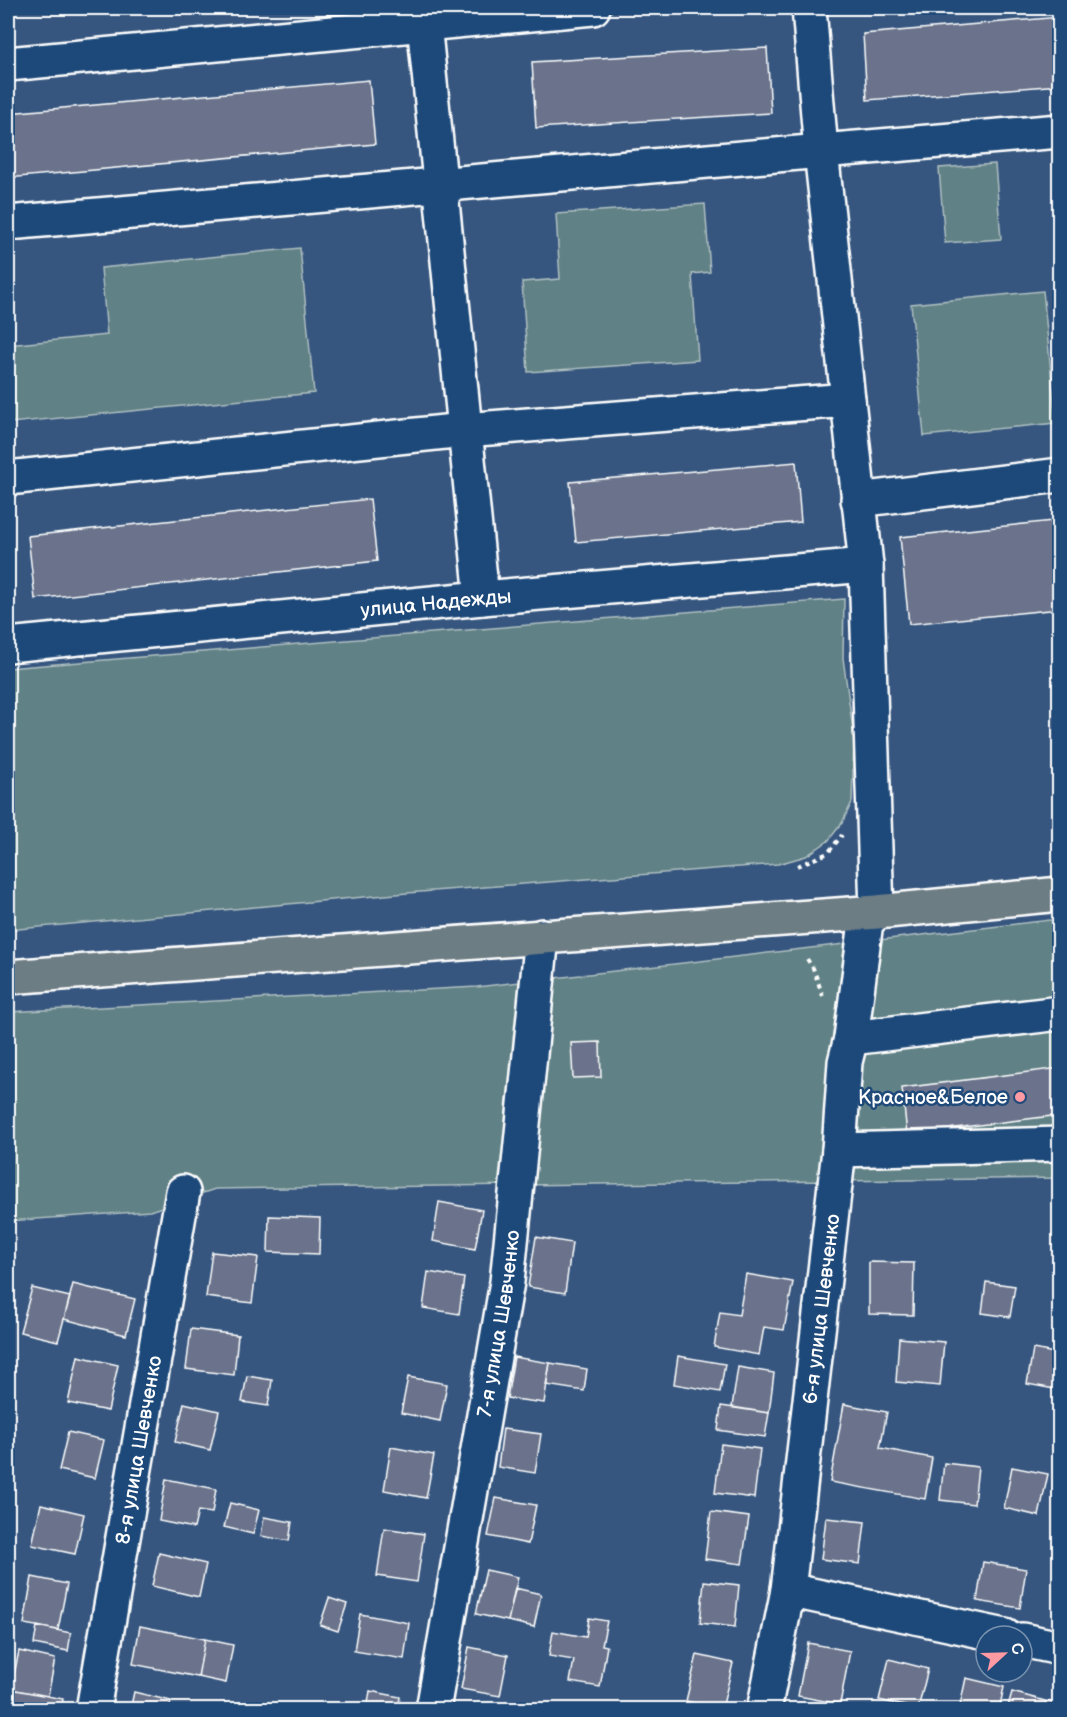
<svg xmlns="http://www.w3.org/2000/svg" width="1067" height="1717" font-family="'Balsamiq Sans',sans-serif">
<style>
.green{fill:#608185;stroke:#b0c0c2;stroke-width:1.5}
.building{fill:#6a738b;stroke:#fff;stroke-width:1.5}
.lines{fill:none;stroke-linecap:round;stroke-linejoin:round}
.minor-casing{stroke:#fff;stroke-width:38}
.major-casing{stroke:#fff;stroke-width:38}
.path{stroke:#fff;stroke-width:4;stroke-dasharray:4.5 4.5;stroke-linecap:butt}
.minor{stroke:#1f4a7a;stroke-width:33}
.major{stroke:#6d7d84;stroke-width:33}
.poi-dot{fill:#ff9aa2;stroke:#1f4a7a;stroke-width:2}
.labels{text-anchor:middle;stroke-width:5;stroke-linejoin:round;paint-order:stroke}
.street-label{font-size:20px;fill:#fff;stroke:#1f4a7a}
.poi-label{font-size:20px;fill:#fff;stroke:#1f4a7a;text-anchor:end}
</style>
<rect width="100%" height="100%" fill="#36567f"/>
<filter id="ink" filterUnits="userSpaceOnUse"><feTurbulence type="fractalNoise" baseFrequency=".0167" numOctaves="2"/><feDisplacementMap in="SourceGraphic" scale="12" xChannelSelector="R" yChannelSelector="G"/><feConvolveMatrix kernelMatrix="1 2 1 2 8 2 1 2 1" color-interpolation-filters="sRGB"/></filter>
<g filter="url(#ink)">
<!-- green -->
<path class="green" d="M995 164 1001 239 945 243 939 168Z
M705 204 710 272 692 274 698 360 528 372 522 282 560 279 556 214Z
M300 248 314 393 10 423 8 394V345L107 335 101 268Z
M1043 291 1056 423 924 436 911 304Z
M844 599 843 658 854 738 852 802 842 823 828 841 806 856 778 864 407 893 8 930V668Z
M1059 919V1178L215 1189 150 1211 8 1221V1012L477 987Z"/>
<!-- building -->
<path class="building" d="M1060 17V85L867 100 863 34Z
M767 48 771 113 536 128 532 62Z
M369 80 375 144 8 178V113Z
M796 462 801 522 576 542 570 482Z
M370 499 377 561 35 599 28 536Z
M1053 521 1060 577V609L909 624 900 537Z
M600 1042 601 1077 573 1078 571 1043Z
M1060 1068V1115L907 1134 902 1088Z
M439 1202 482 1210 475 1249 433 1241Z
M269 1216 320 1218 319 1254 268 1252Z
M536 1237 572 1243 565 1293 528 1287Z
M212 1252 258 1257 252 1303 206 1297Z
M869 1262 914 1263 913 1315 869 1314Z
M428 1272 464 1278 459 1314 423 1308Z
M746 1274 793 1282 784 1330 764 1327 759 1355 714 1347 720 1312 739 1315Z
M986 1282 1015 1286 1010 1317 982 1313Z
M73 1284 135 1299 126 1335 64 1319Z
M32 1288 70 1297 58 1341 20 1332Z
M191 1329 238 1335 234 1375 186 1369Z
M899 1338 944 1342 940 1386 896 1382Z
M1033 1349 1060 1354V1390L1027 1384Z
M78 1356 118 1365 108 1411 68 1403Z
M678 1356 725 1364 720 1392 674 1384Z
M514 1357 550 1363 544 1403 507 1398Z
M550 1363 587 1369 584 1391 546 1385Z
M738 1367 774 1373 769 1413 732 1407Z
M247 1376 272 1380 268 1406 242 1402Z
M408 1377 447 1384 440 1421 401 1413Z
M184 1403 219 1411 210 1450 175 1442Z
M844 1404 887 1412 880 1448 932 1458 925 1499 830 1482Z
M721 1406 769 1413 765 1437 718 1430Z
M503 1429 541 1434 535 1473 498 1467Z
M68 1432 104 1440 95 1478 59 1470Z
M721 1444 760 1449 754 1498 715 1493Z
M391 1447 434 1455 426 1498 384 1490Z
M944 1463 978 1467 974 1504 940 1500Z
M1012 1467 1048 1474 1039 1516 1004 1508Z
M166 1479 216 1489 212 1513 198 1511 194 1528 159 1521Z
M496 1498 536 1505 528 1544 488 1536Z
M230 1503 259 1510 253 1534 224 1527Z
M41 1504 84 1514 75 1554 32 1545Z
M711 1512 749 1517 742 1564 705 1559Z
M264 1517 292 1522 289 1541 261 1536Z
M826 1518 865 1522 860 1564 821 1559Z
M384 1528 424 1534 417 1582 377 1576Z
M159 1553 206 1564 199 1597 152 1586Z
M983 1562 1026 1569 1020 1608 977 1601Z
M486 1570 518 1577 508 1621 476 1614Z
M32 1577 67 1584 58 1630 24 1624Z
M704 1581 739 1585 735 1627 700 1623Z
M515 1588 541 1594 534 1627 508 1621Z
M329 1598 347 1604 338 1631 320 1625Z
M360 1614 409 1623 404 1659 354 1651Z
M589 1618 607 1621 602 1645 607 1646 600 1687 570 1682 574 1660 549 1656 553 1631 586 1637Z
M37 1626 71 1633 68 1651 34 1644Z
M140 1626 205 1639 198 1677 133 1664Z
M205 1639 233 1645 226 1683 198 1677Z
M808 1643 850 1651 840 1704 798 1696Z
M469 1647 508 1655 500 1696 461 1689Z
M19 1651 55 1659 48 1696 11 1689Z
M697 1655 733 1663 722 1709 686 1701Z
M889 1659 928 1669 918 1709 879 1700Z
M966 1678 1004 1687 999 1710H959Z
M11 1689 63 1699 61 1710H8Z
M370 1691 400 1697 398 1710H367Z
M134 1692 171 1701 169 1710H130Z
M1012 1692 1060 1705V1710H1007Z"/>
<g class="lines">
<defs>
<g id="minor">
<path d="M809 8 821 151 1060 131"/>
<path d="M424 23 482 598"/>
<path d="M8 64 593 8"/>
<path d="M8 223 821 151 866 565 877 912 866 922 851 1038 845 1062 839 1150 788 1590 764 1710"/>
<path d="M8 478 464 430 848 400"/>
<path d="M858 500 1060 475"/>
<path id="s1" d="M8 645 482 598 866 565"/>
<path d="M851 1038 1060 1013"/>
<path d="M839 1150 1060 1144"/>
<path d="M788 1590 1005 1636"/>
<path d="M1022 1640 1060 1648"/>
<path id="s2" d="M93 1710 183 1192"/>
<path id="s3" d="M433 1710 507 1282 542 936"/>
</g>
<path id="major" d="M8 977 877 912 1060 894"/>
</defs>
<!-- minor casing -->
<use href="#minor" class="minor-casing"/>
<!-- major casing -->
<use href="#major" class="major-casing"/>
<!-- path -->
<path class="path" d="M797 866 828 853 842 835
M807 959 813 968 823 996"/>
<!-- minor -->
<use href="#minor" class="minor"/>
<!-- major -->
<use href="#major" class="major"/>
</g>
</g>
<!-- markers -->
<circle class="poi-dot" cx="1020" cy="1097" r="6"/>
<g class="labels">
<!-- street labels -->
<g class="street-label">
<text dy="7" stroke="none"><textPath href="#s1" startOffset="430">улица Надежды</textPath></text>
<text transform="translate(821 1309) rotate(-83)" y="7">6-я улица Шевченко</text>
<text dy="7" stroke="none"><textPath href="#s3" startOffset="392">7-я улица Шевченко</textPath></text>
<text dy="7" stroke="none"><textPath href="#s2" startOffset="264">8-я улица Шевченко</textPath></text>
</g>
<!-- poi labels -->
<g class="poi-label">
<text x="1008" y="1104">Красное&amp;Белое</text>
</g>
</g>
<!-- margin -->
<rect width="1067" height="1717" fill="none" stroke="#1f4a7a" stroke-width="30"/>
<rect x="15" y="15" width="1037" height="1687" fill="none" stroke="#fff" stroke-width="2" filter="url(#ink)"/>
<!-- north arrow -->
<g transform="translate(1004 1654) rotate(68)"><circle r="28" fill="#1f4a7a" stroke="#7992af" stroke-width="1.5"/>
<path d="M0-4.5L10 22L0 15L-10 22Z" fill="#ff9aa2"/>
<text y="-9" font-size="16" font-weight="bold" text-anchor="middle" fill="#ffffff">С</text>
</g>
</svg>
